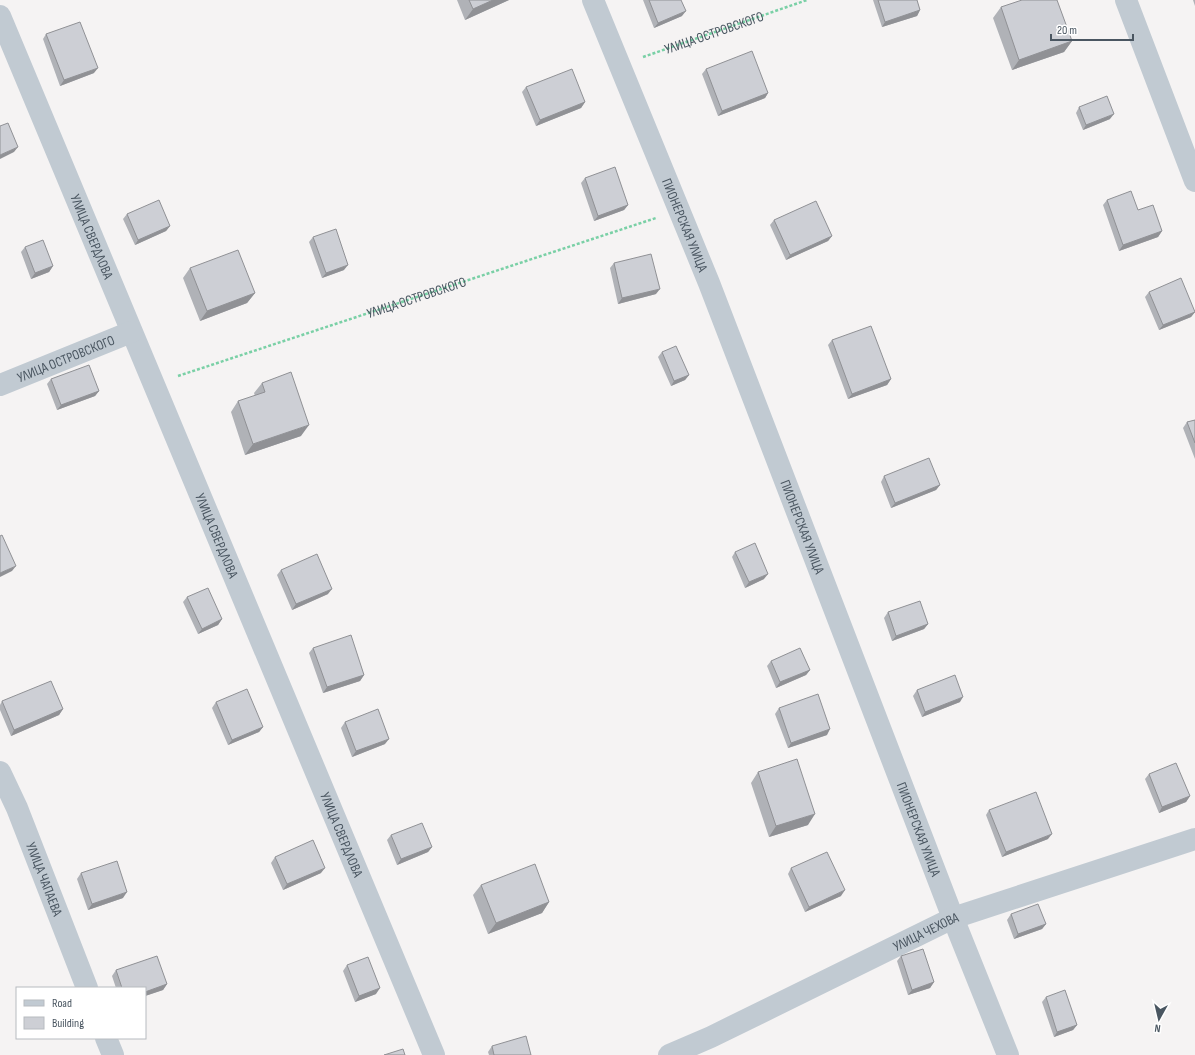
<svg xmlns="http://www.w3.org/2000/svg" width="1195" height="1055" font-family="'Sofia Sans Condensed',sans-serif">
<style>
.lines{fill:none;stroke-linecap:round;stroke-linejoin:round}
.path{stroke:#7ad0a6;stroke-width:2.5;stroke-dasharray:3 2;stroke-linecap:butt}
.minor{stroke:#c1cad2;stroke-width:22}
.wall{fill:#b0b2b7}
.shaded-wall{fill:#909195}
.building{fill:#cdcfd5;stroke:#909195}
.labels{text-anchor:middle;stroke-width:3.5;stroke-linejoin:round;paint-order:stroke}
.street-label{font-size:14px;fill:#4a5661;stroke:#fff}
</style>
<rect width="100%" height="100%" fill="#f5f3f3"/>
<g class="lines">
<!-- path -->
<g class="path">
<path id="s1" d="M643 57 807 0"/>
<path id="s2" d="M178 376 656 218"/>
</g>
<!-- minor -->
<g class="minor">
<path id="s3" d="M593 0 709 283 953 918 1008 1055"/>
<path d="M1126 0 1195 181"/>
<path id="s4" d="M0 16 434 1055"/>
<path id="s5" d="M0 385 131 332"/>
<path id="s6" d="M0 772 17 808 87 988"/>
<path d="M106 1038 113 1055"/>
<path id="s7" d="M669 1055 711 1037 953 918 1195 839"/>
</g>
</g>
<!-- wall -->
<path class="wall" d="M457 0H509L465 20Z
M643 0H681L682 16 654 28Z
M873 0H917L920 10 917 16 882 27Z
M1193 0H1195V6Z
M1001 7 1072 41 1064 52 1012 70 993 18Z
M46 34 94 73 60 86 43 39Z
M706 69 768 93 765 98 718 116 702 74Z
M526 87 585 102 581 108 536 126 522 92Z
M1079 107 1110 119 1083 130 1076 113Z
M585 178 628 205 624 210 594 221 581 183Z
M1107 200 1162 231 1158 237 1119 251 1103 205Z
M127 214 170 226 166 231 135 245 123 219Z
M774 220 832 236 828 241 786 260 770 225Z
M313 237 344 270 322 278 309 242Z
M25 247 53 266 49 272 31 279 21 252Z
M614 263 656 294 618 304 610 268Z
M190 268 255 293 247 303 200 321 183 278Z
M1149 292 1195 312 1191 317 1159 330 1145 297Z
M832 340 891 379 887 385 848 399 828 345Z
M662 352 689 375 685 380 671 386 658 357Z
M51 379 99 391 95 396 57 410 47 384Z
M262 383 301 436 245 455 231 412 238 401 255 396 254 393Z
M1195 420V459L1183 428 1187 422Z
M884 476 940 485 936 490 891 508 881 482Z
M735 552 764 579 745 588 732 557Z
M281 570 328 594 292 610 277 575Z
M187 597 222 619 218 625 198 634 183 602Z
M888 612 928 624 924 629 892 641 884 618Z
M313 648 364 675 360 681 323 693 309 653Z
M771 661 810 670 806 675 776 688 767 666Z
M917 690 960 702 922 717 913 696Z
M2 701 63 709 59 715 11 736 0 710V705Z
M216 702 263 727 259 732 228 745 212 708Z
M779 708 827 735 788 748 775 714Z
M345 722 385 744 352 757 341 728Z
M758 772 808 825 769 837 751 783Z
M1149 774 1190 796 1186 802 1159 813 1145 779Z
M989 810 1048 839 1002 857 986 815Z
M391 835 432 847 428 852 397 865 387 840Z
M275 857 321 873 283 890 271 863Z
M791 868 841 896 805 912 788 874Z
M81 873 123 898 88 910 77 879Z
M481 885 549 902 542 913 488 934 473 895Z
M1011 914 1046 924 1042 929 1014 939 1007 920Z
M901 956 934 982 930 988 908 995 897 961Z
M347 965 376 994 355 1002 343 971Z
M116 970 167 984 163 990 145 996V988H116L112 976Z
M1046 997 1077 1025 1073 1030 1054 1037 1042 1002Z
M492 1046 531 1055H489L488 1052Z"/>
<!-- shaded-wall -->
<path class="shaded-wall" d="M493 0H509L465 20 473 9Z
M920 10 917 16 882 27 885 22Z
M686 11 682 16 654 28 658 23Z
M1072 41 1064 52 1012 70 1019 60Z
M98 68 94 73 60 86 64 80Z
M768 93 765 98 718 116 722 111Z
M585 102 581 108 536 126 540 120Z
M1114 114 1110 119 1083 130 1086 125Z
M18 147 14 152 0 159V155Z
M628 205 624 210 594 221 598 216Z
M170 226 166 231 135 245 138 240Z
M1162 231 1158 237 1119 251 1123 245Z
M832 236 828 241 786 260 790 255Z
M348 265 344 270 322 278 326 273Z
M53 266 49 272 31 279 35 273Z
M660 289 656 294 618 304 622 298Z
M255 293 247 303 200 321 207 311Z
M1195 312 1191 317 1159 330 1163 325Z
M689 375 685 380 671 386 674 381Z
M891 379 887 385 848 399 852 394Z
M99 391 95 396 57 410 61 405Z
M309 425 301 436 245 455 253 444Z
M940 485 936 490 891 508 895 503Z
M16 566 12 571 0 577V573Z
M768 574 764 579 745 588 749 582Z
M332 589 328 594 292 610 296 604Z
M222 619 218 625 198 634 202 629Z
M928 624 924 629 892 641 896 636Z
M810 670 806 675 776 688 780 682Z
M364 675 360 681 323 693 327 687Z
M963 697 960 702 922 717 925 712Z
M63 709 59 715 11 736 14 730Z
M263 727 259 732 228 745 232 740Z
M830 729 827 735 788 748 791 743Z
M389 739 385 744 352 757 356 751Z
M1190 796 1186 802 1159 813 1162 807Z
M815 814 808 825 769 837 776 826Z
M1052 834 1048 839 1002 857 1006 852Z
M432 847 428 852 397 865 401 859Z
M325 868 321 873 283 890 287 884Z
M845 890 841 896 805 912 809 907Z
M127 892 123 898 88 910 92 904Z
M549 902 542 913 488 934 496 923Z
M1046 924 1042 929 1014 939 1018 934Z
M934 982 930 988 908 995 912 990Z
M167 984 163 990 145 996V992Z
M380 988 376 994 355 1002 359 996Z
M1077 1025 1073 1030 1054 1037 1057 1032Z"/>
<!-- building -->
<path class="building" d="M469 0H493L473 9Z
M649 0H681L686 11 658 23Z
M878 0H917L920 10 885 22Z
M1022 0H1057L1072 41 1019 60 1001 7Z
M80 22 98 68 64 80 46 34Z
M752 51 768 93 722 111 706 69Z
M572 69 585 102 540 120 526 87Z
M1107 96 1114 114 1086 125 1079 107Z
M8 123 18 147 0 155V126Z
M615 167 628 205 598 216 585 178Z
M1131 191 1138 210 1153 205 1162 231 1123 245 1107 200Z
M159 200 170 226 138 240 127 214Z
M816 201 832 236 790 255 774 220Z
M336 229 348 265 326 273 313 237Z
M43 240 53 266 35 273 25 247Z
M238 250 255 293 207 311 190 268Z
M651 254 660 289 622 298 614 263Z
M1181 278 1195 312 1163 325 1149 292Z
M871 326 891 379 852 394 832 340Z
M676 346 689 375 674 381 662 352Z
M89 365 99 391 61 405 51 379Z
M291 372 309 425 253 444 238 401 265 392 262 383Z
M1195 420V443L1187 422Z
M929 458 940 485 895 503 884 476Z
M2 535 16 566 0 573V536Z
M755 543 768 574 749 582 735 552Z
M317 554 332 589 296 604 281 570Z
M208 588 222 619 202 629 187 597Z
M920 601 928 624 896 636 888 612Z
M351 635 364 675 327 687 313 648Z
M800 648 810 670 780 682 771 661Z
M955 675 963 697 925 712 917 690Z
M51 681 63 709 14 730 2 701Z
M247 689 263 727 232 740 216 702Z
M818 694 830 729 791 743 779 708Z
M378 709 389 739 356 751 345 722Z
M797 759 815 814 776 826 758 772Z
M1176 763 1190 796 1162 807 1149 774Z
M1036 792 1052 834 1006 852 989 810Z
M422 823 432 847 401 859 391 835Z
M313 840 325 868 287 884 275 857Z
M827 852 845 890 809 907 791 868Z
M117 861 127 892 92 904 81 873Z
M535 864 549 902 496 923 481 885Z
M1038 904 1046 924 1018 934 1011 914Z
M923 949 934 982 912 990 901 956Z
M157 956 167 984 145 992V988H122L116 970Z
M368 957 380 988 359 996 347 965Z
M1065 990 1077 1025 1057 1032 1046 997Z
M526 1036 531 1055H494L492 1046Z
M403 1049 405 1055H384Z"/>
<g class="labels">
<!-- street labels -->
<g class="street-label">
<text dy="5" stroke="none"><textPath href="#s1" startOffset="75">УЛИЦА ОСТРОВСКОГО</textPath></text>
<text dy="5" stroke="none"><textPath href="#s3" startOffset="243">ПИОНЕРСКАЯ УЛИЦА</textPath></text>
<text dy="5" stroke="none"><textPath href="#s4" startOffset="239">УЛИЦА СВЕРДЛОВА</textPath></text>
<text dy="5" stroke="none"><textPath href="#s2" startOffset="251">УЛИЦА ОСТРОВСКОГО</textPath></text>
<text dy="5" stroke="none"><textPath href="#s5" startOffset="71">УЛИЦА ОСТРОВСКОГО</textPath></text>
<text dy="5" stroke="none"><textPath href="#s3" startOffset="567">ПИОНЕРСКАЯ УЛИЦА</textPath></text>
<text dy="5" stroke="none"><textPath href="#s4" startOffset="563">УЛИЦА СВЕРДЛОВА</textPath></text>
<text dy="5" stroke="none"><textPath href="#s3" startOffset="891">ПИОНЕРСКАЯ УЛИЦА</textPath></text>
<text dy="5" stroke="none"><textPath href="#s4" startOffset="887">УЛИЦА СВЕРДЛОВА</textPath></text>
<text dy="5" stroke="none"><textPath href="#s6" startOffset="116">УЛИЦА ЧАПАЕВА</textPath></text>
<text dy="5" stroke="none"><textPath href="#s7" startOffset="285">УЛИЦА ЧЕХОВА</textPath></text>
</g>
</g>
<!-- legend -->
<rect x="16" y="987" width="130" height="52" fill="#ffffff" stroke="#b7bbc0"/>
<rect x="24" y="1000" width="20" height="6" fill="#c1cad2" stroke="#b7bbc0"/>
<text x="52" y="1007" font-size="12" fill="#4a5661">Road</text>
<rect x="24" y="1017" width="20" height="12" fill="#cdcfd5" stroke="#b7bbc0"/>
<text x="52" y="1027" font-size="12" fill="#4a5661">Building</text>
<!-- north arrow -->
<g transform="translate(1159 1019) rotate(188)" stroke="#ffffff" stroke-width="3" paint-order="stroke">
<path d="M0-3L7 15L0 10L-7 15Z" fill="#4a5661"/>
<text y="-6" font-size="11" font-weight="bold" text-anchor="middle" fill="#4a5661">N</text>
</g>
<!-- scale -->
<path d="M1051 34v6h82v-6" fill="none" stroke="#4a5661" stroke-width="2"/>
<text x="1057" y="34" font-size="12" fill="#4a5661" stroke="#ffffff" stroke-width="3" paint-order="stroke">20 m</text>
</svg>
